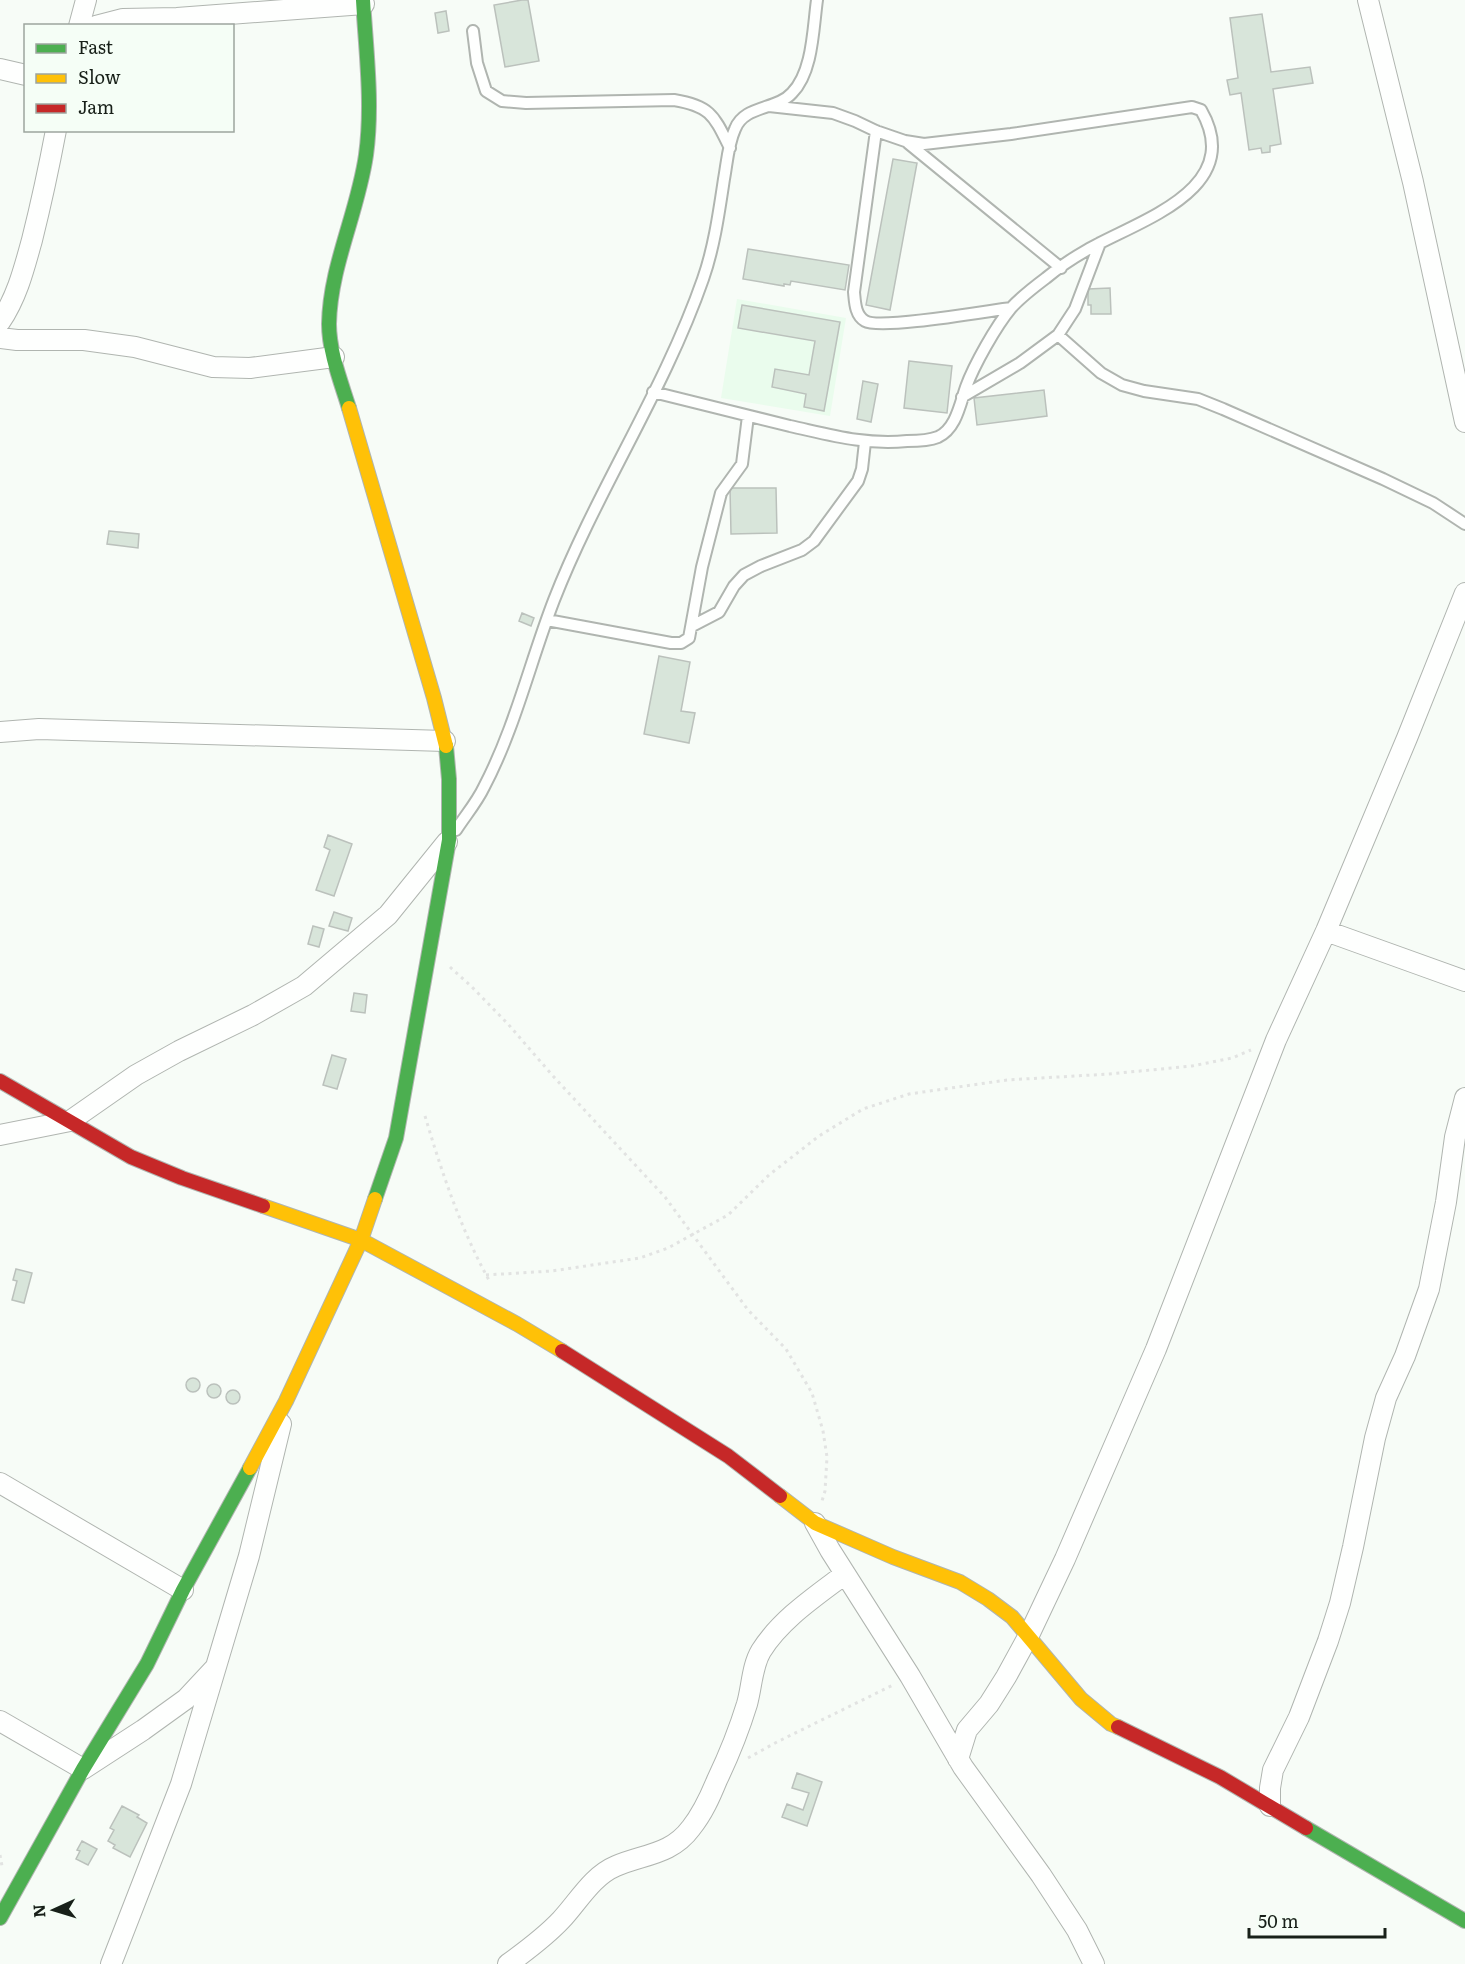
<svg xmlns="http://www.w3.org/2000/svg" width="1465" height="1964" font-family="Literata,serif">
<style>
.built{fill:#eafced}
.building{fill:#d8e5da;stroke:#bbc1bc;stroke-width:1.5}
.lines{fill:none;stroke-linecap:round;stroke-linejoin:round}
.lane-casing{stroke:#b0b5b0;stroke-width:14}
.street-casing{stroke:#b0b5b0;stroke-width:22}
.fast-casing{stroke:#b0b5b0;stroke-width:16}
.slow-casing{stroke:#b0b5b0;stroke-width:16}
.jam-casing{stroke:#b0b5b0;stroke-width:16}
.path{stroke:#e2e3e2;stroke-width:3;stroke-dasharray:3 4.5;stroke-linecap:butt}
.lane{stroke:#fefffe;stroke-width:10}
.street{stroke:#fefffe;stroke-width:20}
.fast{stroke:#4caf50;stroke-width:14}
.slow{stroke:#ffc107;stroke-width:14}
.jam{stroke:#c62828;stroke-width:14}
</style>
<rect width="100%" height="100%" fill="#f7fcf7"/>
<!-- built -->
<path class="built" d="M737 299 846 318 830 416 721 398Z"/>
<!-- building -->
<path class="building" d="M522 0H528L539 61 505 67 494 5Z
M446 11 449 31 438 33 435 13Z
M1262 14 1271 72 1310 67 1313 83 1273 89 1281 144 1270 146V152L1262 153 1261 148 1249 150 1241 93 1230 95 1227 80 1238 78 1230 18Z
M893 159 917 163 890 310 866 305Z
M748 249 849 265 845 290 791 281 790 285 784 284V286L743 279Z
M1110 288 1111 314H1091V305H1088V289Z
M742 305 840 322 824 411 804 407 806 394 772 387 775 369 809 375 815 341 738 328Z
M909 361 952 366 947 413 904 408Z
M863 381 878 384 871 422 857 419Z
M1044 390 1047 416 977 425 974 398Z
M730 488H776L777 533 731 534Z
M109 531 139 534 138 548 107 544Z
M522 613 534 618 531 626 519 621Z
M659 656 690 662 681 711 695 713 689 743 644 734Z
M328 835 352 844 334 896 316 890 330 850 324 847Z
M334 912 352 918 348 931 329 926Z
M313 926 324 929 319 947 308 944Z
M354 993 367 995 365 1013 351 1011Z
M332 1055 346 1059 337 1089 323 1085Z
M16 1269 32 1273 24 1303 12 1300 17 1281 13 1280Z
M186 1385a7 7 0 1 1 14 0a7 7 0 1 1-14 0Z
M207 1391a7 7 0 1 1 14 0a7 7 0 1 1-14 0Z
M226 1397a7 7 0 1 1 14 0a7 7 0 1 1-14 0Z
M797 1773 822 1782 807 1826 782 1817 787 1804 803 1810 809 1793 792 1788Z
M122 1806 139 1815 137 1817 147 1823 130 1857 113 1848 115 1845 108 1841 114 1830 110 1828Z
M82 1841 97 1849 88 1865 76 1859 80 1851 77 1850Z"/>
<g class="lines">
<defs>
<path id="lane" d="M473 31 477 63 486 91 502 101 526 103 674 100C711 106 714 116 730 148
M876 131 854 292C855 302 855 315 865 321 880 330 987 311 1011 308
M908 143 1061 268
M1058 335 1101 373 1122 385 1144 391 1198 399 1223 409 1383 479 1433 503 1465 524
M653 392C699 403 744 415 790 426 831 435 864 445 907 441 917 441 928 441 938 437 956 429 960 404 966 387 974 365 996 326 1011 308 1021 297 1034 287 1046 278 1058 268 1073 258 1087 250 1137 221 1247 190 1201 110L1192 107 1011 134 924 144 905 141 876 131 855 121 833 113 769 106
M962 397 1020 363 1058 335 1075 309 1100 243
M547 620 671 643H681L689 638 702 567 721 493 742 464 748 416
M692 626 719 612 734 586 744 575 761 566 802 550 814 541 858 481 862 469 865 442
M456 830C465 816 477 802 484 787 515 728 530 662 554 600 597 490 664 391 703 279 714 248 719 212 724 179 727 163 728 144 735 129 744 105 777 110 792 93 813 72 813 28 817 0"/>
<path id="street" d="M1368 0 1413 182 1465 422
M79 26 86 0
M96 26 123 19 177 18 364 4
M0 69 26 75
M0 322C17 297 24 269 32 240 41 204 49 167 56 130
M0 338 17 340H84L135 347 213 367 250 368 334 357
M0 732 39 729 445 741
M1326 931 1465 981
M0 1135 70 1121 136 1075 179 1051 253 1015 304 986 388 915 447 842
M0 1483 183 1590
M815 1523 830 1550 910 1676 963 1767 1041 1875 1077 1930 1094 1964
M0 1721 83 1769 143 1730 186 1699 214 1669
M958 1759 967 1730 989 1704 1006 1677 1029 1635 1065 1559 1156 1349 1276 1040 1326 931 1407 738 1465 593
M1270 1806V1788L1273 1770 1299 1717 1328 1641 1340 1603 1353 1547 1375 1438 1386 1398 1405 1356 1429 1289 1446 1202 1455 1137 1465 1098
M111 1964 181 1784 249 1556 281 1424
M508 1964C526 1951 545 1937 561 1920 578 1902 592 1876 616 1866 644 1854 671 1855 691 1828 703 1813 710 1797 717 1780 729 1755 739 1730 747 1704 752 1686 752 1666 761 1651 781 1619 816 1596 845 1574"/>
<path id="fast" d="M349 408C341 382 329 352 329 324 330 266 358 212 366 155 373 104 366 51 363 0
M375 1199 396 1138 449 840V779L446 746
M1306 1828 1465 1921
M0 1918 83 1769 147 1664 183 1590 250 1468"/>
<path id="slow" d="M349 408 434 698 446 746
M263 1206 361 1240 517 1324 562 1351
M250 1468 286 1401 361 1240 375 1199
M780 1496 815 1523 893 1557 960 1582 988 1599 1012 1617 1081 1699 1111 1724 1118 1727"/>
<path id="jam" d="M0 1081 131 1157 182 1178 263 1206
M562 1351 728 1456 780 1496
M1118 1727 1220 1777 1306 1828"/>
</defs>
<!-- lane casing -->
<use href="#lane" class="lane-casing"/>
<!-- street casing -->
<use href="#street" class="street-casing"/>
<!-- fast casing -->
<use href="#fast" class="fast-casing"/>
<!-- slow casing -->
<use href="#slow" class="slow-casing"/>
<!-- jam casing -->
<use href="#jam" class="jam-casing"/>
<!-- path -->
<path class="path" d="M450 967 472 987 508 1024 553 1076 665 1197 748 1310 786 1349 812 1393 823 1431 827 1457 825 1491 822 1501
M425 1116C442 1173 461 1230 490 1282
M486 1275 552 1271 599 1264 640 1258 668 1248 728 1215 769 1175 819 1136 863 1109 909 1094 1007 1080 1109 1074 1192 1066 1232 1058 1251 1050
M748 1758 777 1742 895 1684
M0 1855 2 1866"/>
<!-- lane -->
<use href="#lane" class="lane"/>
<!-- street -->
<use href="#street" class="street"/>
<!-- fast -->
<use href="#fast" class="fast"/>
<!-- slow -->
<use href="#slow" class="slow"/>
<!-- jam -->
<use href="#jam" class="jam"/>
</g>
<!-- legend -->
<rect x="24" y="24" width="210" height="108" fill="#f5fef6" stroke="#9da59e" stroke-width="1.5"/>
<rect x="36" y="44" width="30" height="9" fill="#4caf50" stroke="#9da59e" stroke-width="1.5"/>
<text x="78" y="54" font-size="18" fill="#182019">Fast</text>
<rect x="36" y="74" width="30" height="9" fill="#ffc107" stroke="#9da59e" stroke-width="1.5"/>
<text x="78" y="84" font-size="18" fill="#182019">Slow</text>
<rect x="36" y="104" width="30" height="9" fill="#c62828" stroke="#9da59e" stroke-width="1.5"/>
<text x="78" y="114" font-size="18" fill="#182019">Jam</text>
<!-- north arrow -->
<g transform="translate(54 1910) rotate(266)" stroke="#f5fef6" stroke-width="4.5" paint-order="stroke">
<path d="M0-4.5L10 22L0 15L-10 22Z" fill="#182019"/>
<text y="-9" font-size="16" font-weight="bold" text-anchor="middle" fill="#182019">N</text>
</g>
<!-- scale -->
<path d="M1249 1928v9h136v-9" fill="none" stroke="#182019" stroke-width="3"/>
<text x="1258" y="1928" font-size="18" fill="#182019" stroke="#f5fef6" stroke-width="4.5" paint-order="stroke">50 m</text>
</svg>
